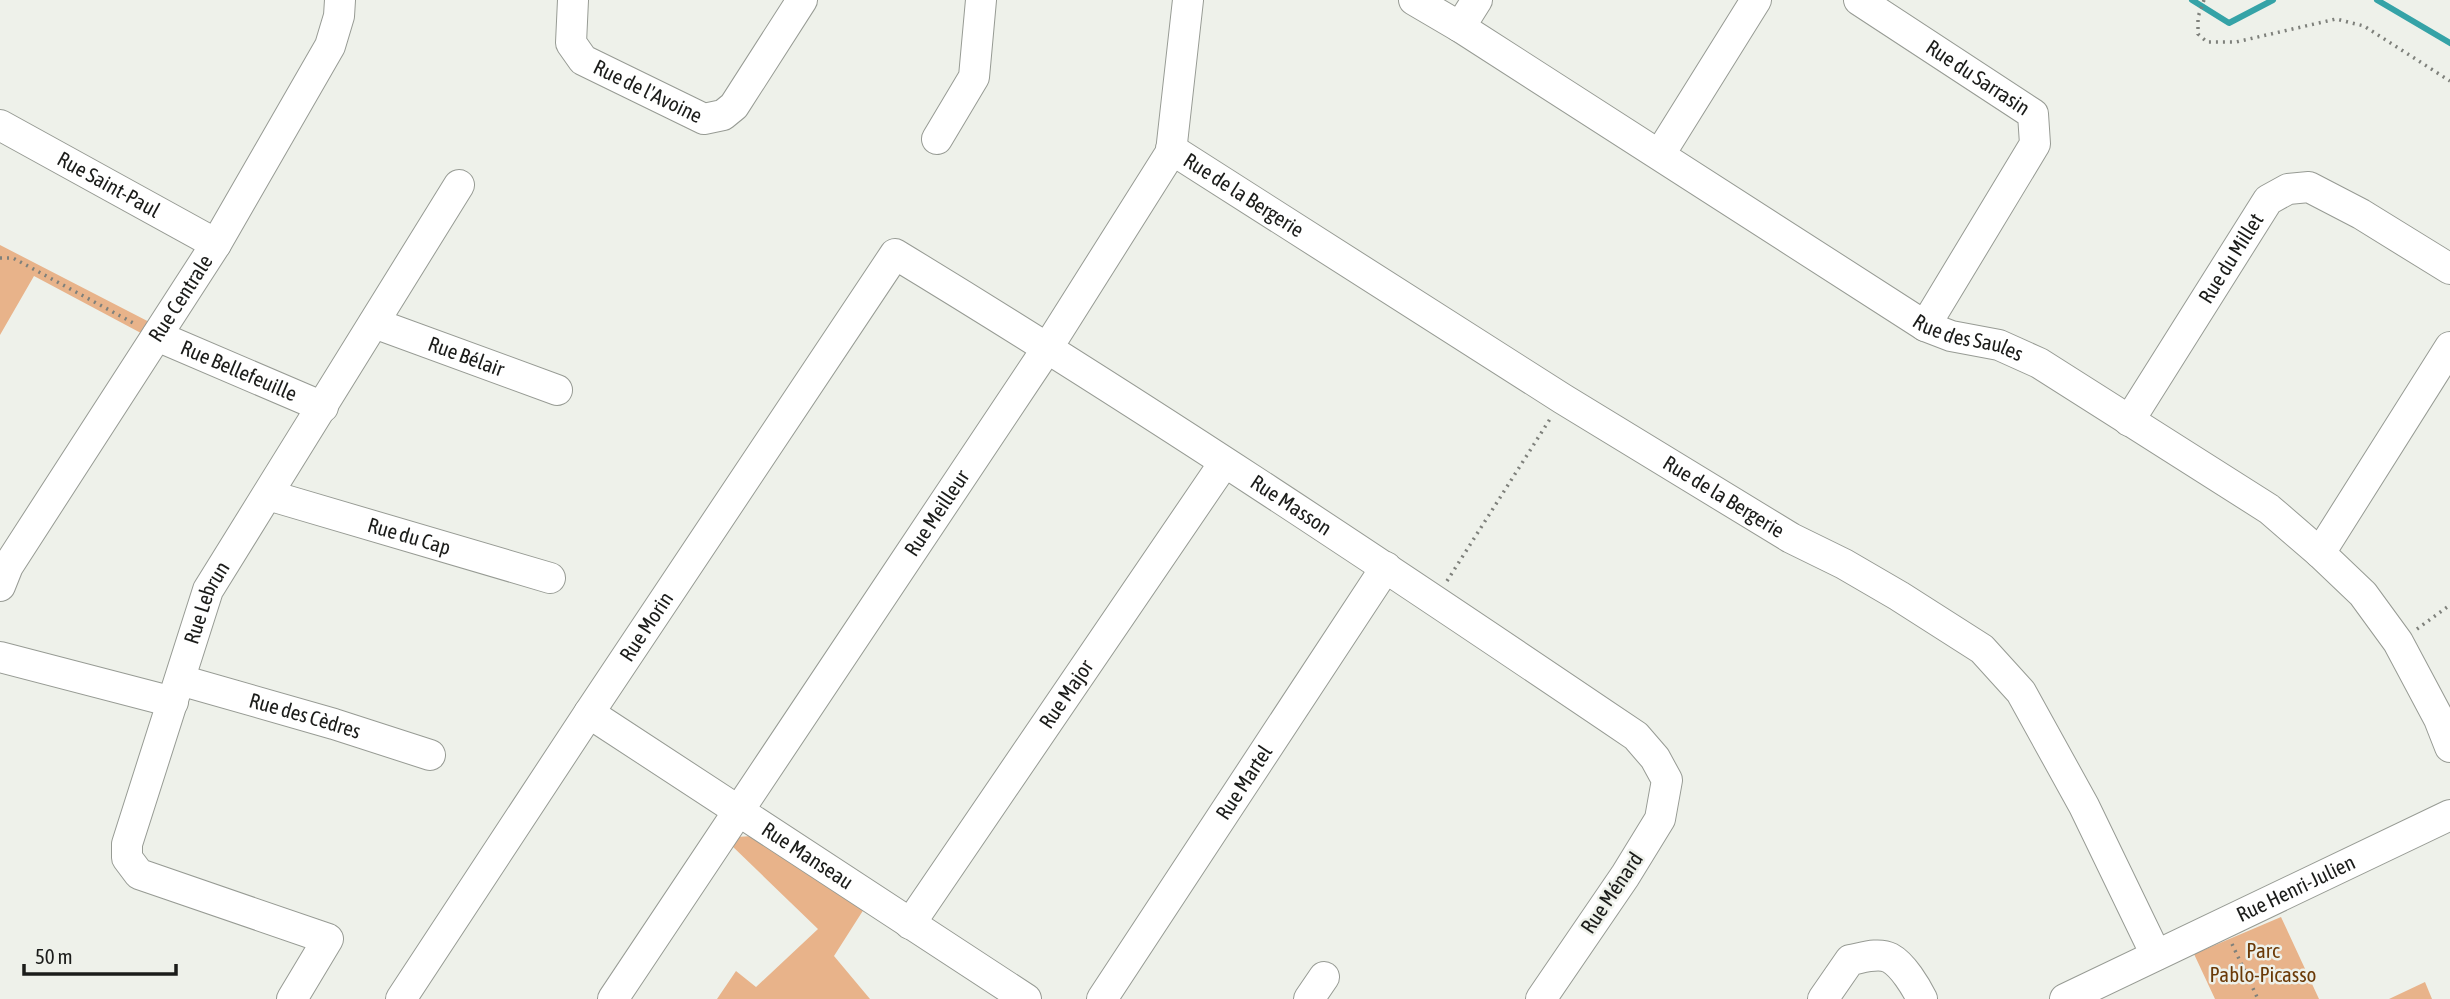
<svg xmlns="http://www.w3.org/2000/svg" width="2450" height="999" font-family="'Asap Condensed',sans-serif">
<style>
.green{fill:#e8b38a}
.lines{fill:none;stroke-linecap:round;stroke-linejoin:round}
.stream{stroke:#35a3a7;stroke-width:6}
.minor-casing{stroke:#979b94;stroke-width:32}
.path{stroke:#7e807b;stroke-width:3.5;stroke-dasharray:2 5;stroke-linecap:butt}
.minor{stroke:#fff;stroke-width:30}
.labels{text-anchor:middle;stroke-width:5;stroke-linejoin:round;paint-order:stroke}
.street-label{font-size:21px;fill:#1b1c1a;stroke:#eef1ea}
.park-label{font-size:21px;fill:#6a3906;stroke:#eef1ea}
</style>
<rect width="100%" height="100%" fill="#eef1ea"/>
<!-- green -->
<path class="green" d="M0 245 159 327 154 340 34 276 0 335Z
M753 836 864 909 834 956 870 999H717L736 971 756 987 818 929 730 844 736 837Z
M2281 917 2319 999H2215L2194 954Z
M2425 982 2432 999H2389Z"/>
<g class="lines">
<!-- stream -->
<path class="stream" d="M2192 0 2229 23 2273 0
M2377 0 2450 43"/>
<defs>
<g id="minor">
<path id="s1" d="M573 0 571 43 583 60 704 119 723 115 734 106 802 0"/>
<path id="s2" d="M1414 0 1460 27 1925 326 1951 336 1999 345 2039 363 2269 509 2320 553 2363 594 2398 642 2439 719 2450 747"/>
<path id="s3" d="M1859 0 2033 114 2035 144 1925 326"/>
<path d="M1460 27 1477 0"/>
<path id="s4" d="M0 125 216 244"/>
<path d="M937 139 974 77 981 0"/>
<path id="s5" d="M1171 149 1563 399 1791 538 1844 564 1899 596 1982 649 2021 692 2084 806 2156 955"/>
<path d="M1660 154 1756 0"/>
<path id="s6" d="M374 323 557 390"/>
<path id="s7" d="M157 336 323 407"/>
<path id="s8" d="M2129 421 2268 200 2288 189 2309 187 2361 214 2450 269"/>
<path id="s9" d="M268 495 550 578"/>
<path d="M2320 553 2450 347"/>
<path id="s10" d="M0 586 8 566 216 244 330 46 339 16 340 0"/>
<path d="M0 657 173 702"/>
<path id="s11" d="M180 680 334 724 430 755"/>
<path id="s12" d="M589 713 1026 999"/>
<path id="s13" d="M910 924 1224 463"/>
<path id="s14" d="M292 999 328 939 139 874 127 858V844L208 590 459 185"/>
<path id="s15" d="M401 999 589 713 895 254C1147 407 1392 571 1636 736L1655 758 1667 780 1660 819 1625 876 1541 999"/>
<path id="s16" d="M613 999 1048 347 1171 152 1188 0"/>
<path id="s17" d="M1102 999 1386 567"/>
<path d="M1309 999 1324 977"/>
<path d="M1823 999 1850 960C1862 958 1878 952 1890 958 1903 965 1916 987 1922 999"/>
<path id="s18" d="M2065 999 2450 815"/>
</g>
</defs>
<!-- minor casing -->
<use href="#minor" class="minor-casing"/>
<!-- path -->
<path class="path" d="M2204 0 2198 17V34L2207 42H2236L2336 19 2364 26 2450 81
M0 258H13L137 325
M1447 581 1550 419
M2417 629 2450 605
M2232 944 2258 999"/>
<!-- minor -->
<use href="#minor" class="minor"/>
</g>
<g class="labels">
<!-- street labels -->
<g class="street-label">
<text dy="7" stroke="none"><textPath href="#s3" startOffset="142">Rue du Sarrasin</textPath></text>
<text dy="7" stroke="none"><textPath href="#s1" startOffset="136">Rue de l'Avoine</textPath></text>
<text dy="7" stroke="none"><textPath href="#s4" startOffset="124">Rue Saint-Paul</textPath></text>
<text dy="7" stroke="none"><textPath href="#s5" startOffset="86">Rue de la Bergerie</textPath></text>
<text dy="7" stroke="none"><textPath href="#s8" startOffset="192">Rue du Millet</textPath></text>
<text dy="7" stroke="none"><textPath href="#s10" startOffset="340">Rue Centrale</textPath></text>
<text dy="7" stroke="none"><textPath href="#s2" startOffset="651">Rue des Saules</textPath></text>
<text dy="7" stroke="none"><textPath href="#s6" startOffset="98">Rue Bélair</textPath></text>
<text dy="7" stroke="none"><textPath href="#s7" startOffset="89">Rue Bellefeuille</textPath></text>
<text dy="7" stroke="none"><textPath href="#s5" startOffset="653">Rue de la Bergerie</textPath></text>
<text dy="7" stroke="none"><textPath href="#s15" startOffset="1363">Rue Masson</textPath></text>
<text dy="7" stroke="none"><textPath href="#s16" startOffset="584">Rue Meilleur</textPath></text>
<text dy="7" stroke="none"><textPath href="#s9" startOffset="147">Rue du Cap</textPath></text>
<text dy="7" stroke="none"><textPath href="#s14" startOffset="558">Rue Lebrun</textPath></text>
<text dy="7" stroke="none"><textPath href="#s15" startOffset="446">Rue Morin</textPath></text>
<text dy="7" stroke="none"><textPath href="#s13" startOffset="278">Rue Major</textPath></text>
<text dy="7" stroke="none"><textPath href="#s11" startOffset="130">Rue des Cèdres</textPath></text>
<text dy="7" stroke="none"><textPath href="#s17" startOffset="259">Rue Martel</textPath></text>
<text dy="7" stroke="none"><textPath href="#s12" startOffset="261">Rue Manseau</textPath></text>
<text dy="7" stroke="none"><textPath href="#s18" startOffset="256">Rue Henri-Julien</textPath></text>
<text transform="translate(1612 893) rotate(-56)" y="7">Rue Ménard</text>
</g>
<!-- park labels -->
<g class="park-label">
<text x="2263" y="958">Parc<tspan x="2263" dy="24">Pablo-Picasso</tspan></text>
</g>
</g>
<!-- scale -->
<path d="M24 964v10h152v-10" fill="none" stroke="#1b1c1a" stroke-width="3.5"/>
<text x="35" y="964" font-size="21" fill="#1b1c1a" stroke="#eef1ea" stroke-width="5" paint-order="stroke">50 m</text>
</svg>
